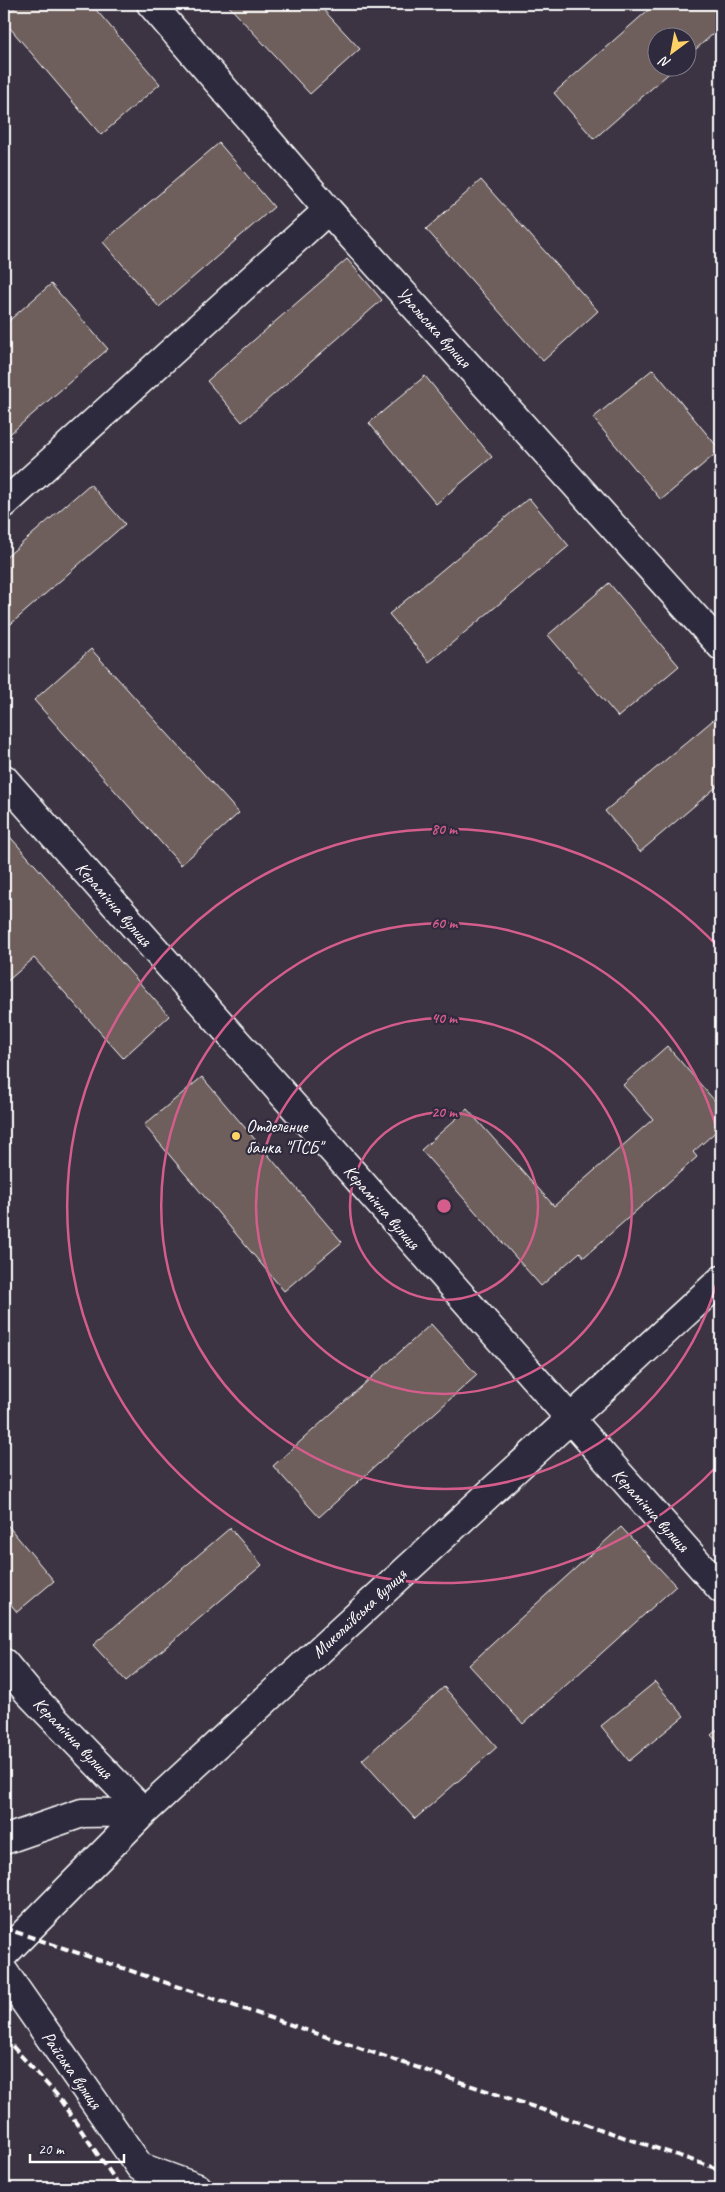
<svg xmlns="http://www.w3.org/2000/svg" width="725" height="2192" font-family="Caveat,sans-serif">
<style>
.building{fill:#6e5e5b;stroke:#fff}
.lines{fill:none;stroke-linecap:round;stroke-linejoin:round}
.minor-casing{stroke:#fff;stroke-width:31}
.minor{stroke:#2f2a3d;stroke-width:28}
.rail{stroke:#fff;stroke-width:4;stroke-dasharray:8 4;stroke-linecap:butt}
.ring{fill:none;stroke:#d45d8c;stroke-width:2.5}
.poi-dot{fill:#ffd166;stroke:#2f2a3d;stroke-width:2}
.labels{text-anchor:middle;stroke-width:4.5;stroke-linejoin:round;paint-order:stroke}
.street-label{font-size:18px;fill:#fff;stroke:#2f2a3d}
.poi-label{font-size:18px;fill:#fff;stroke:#2f2a3d;text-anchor:start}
.centre{fill:#d45d8c;stroke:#2f2a3d;stroke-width:2.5}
.ring-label{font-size:15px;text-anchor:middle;font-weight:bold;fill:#d45d8c;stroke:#2f2a3d;stroke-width:4.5;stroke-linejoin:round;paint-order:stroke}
</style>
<rect width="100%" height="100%" fill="#3c3443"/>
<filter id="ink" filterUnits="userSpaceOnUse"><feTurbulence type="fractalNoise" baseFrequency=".02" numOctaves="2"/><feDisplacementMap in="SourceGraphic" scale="10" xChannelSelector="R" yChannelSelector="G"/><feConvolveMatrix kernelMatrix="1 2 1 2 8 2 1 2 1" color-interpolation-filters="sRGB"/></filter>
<g filter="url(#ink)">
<!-- building -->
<path class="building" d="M19 4H91L160 84 101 135 4 21V16Z
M227 4H318L360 49 310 94Z
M473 4H490L481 12Z
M655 4H721V27L688 56V38H658V68H675L594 139 554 93Z
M219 143 274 207 159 307 103 242Z
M481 180 598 311 543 361 426 229Z
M347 259 382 300 242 422 207 381Z
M51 284 108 349 4 439V325Z
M653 369 720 450 661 500 593 418Z
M425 376 492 457 436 504 369 423Z
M90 484 125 524 4 630V559Z
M529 498 569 546 429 662 389 614Z
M721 556V567L716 561Z
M609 583 679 666 618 717 548 635Z
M91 649 239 813 181 865 34 700Z
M719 715 721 718V783L640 852 605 811Z
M4 830 169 1016 123 1058 34 958 4 984Z
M667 1046 721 1108V1127L693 1152 697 1157 584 1257 580 1252 541 1286 421 1150 467 1109 554 1206 653 1119 623 1085Z
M202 1077 342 1242 284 1291 144 1125Z
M431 1324 477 1375 319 1517 273 1466Z
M4 1521 54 1581 17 1612 4 1596Z
M621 1527 676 1586 523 1724 469 1665Z
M230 1528 262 1565 126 1681 93 1645Z
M655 1682 684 1716 629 1761 601 1726Z
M444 1687 497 1747 415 1819 362 1760Z
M721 1726V1746L711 1735Z"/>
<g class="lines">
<defs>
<path id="minor" d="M151 4 328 210 721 646
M4 504 328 210
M4 779 721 1589
M4 1663 28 1692 144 1812
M4 1840 82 1813 144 1812
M4 1954 144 1812 721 1280
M4 1972 140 2167 198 2188"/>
</defs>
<!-- minor casing -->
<use href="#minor" class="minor-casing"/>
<!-- minor -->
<use href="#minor" class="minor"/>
<!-- rail -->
<path class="rail" d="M4 1928 721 2170
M4 2037 56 2094 121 2188"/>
</g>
</g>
<!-- distance rings -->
<g class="ring">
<circle cx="444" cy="1206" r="94"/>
<circle cx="444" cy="1206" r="188"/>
<path d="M721 1265A283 283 0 1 1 721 1147"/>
<path d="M720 1463A377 377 0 1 1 720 949"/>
</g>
<!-- markers -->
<circle class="poi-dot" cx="236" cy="1136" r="5"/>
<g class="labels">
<!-- street labels -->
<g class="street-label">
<text transform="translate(434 327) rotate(48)" y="6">Уральська вулиця</text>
<text transform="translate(114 904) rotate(49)" y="6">Керамічна вулиця</text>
<text transform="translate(382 1207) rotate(49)" y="6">Керамічна вулиця</text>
<text transform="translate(651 1510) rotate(48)" y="6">Керамічна вулиця</text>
<text transform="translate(359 1613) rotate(-43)" y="6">Миколаївська вулиця</text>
<text transform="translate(73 1738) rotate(46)" y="6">Керамічна вулиця</text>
<text transform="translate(72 2070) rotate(55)" y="6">Райська вулиця</text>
</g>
<!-- poi labels -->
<g class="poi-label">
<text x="246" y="1132">Отделение<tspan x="246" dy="21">банка "ПСБ"</tspan></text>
</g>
</g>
<circle cx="444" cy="1206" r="8" class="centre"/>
<g class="ring-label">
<text x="444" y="834">80 m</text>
<text x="444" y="928">60 m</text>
<text x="444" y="1023">40 m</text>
<text x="444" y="1117">20 m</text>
</g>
<!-- margin -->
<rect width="725" height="2192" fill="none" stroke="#2f2a3d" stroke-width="20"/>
<rect x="10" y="10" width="705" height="2172" fill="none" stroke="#fff" stroke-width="2" filter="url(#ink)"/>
<!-- north arrow -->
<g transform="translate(672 52) rotate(212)"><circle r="24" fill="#2f2a3d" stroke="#827f8b"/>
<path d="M0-4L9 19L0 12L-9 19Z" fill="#ffd166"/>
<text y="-8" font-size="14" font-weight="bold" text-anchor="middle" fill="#ffffff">N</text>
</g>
<!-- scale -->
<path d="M30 2154v8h94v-8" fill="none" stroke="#ffffff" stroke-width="2.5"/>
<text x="38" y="2154" font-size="15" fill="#ffffff" stroke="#2f2a3d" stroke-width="4" paint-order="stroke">20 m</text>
</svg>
